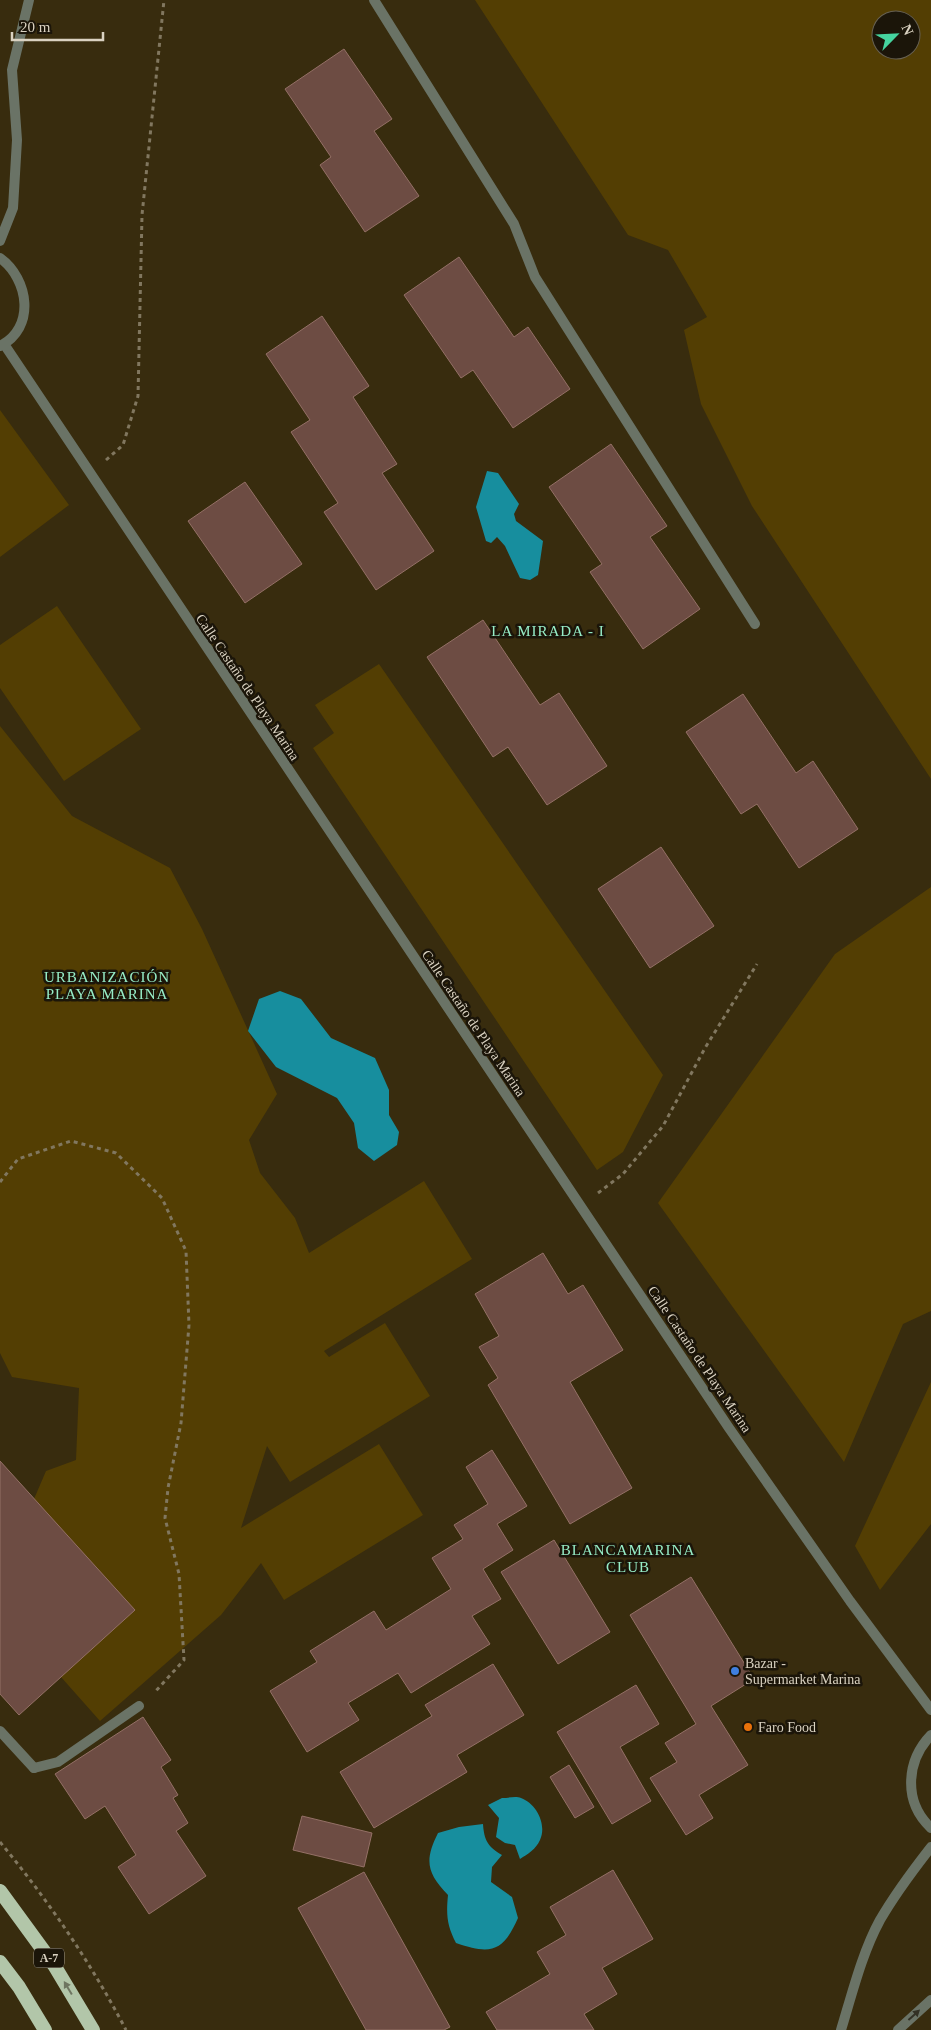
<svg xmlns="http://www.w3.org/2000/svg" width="931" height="2030" font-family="'Times New Roman',serif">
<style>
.green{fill:#533e03;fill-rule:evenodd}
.water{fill:#178e9e}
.building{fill:#6d4c43;stroke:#947066}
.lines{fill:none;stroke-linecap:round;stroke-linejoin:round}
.path{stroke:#81775f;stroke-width:3;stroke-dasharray:4 4;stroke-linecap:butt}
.service{stroke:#6a7366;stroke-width:10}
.minor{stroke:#6a7366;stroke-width:10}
.trunk{stroke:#b2c6a9;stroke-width:14}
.oneway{fill:#6e7661}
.oneway2{fill:#333125}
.shop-dot{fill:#3f7fe0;stroke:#1b1509;stroke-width:2}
.food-dot{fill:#e8710a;stroke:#1b1509;stroke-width:2}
.labels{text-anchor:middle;stroke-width:5;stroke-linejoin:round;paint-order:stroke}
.shield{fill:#1b1509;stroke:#a1998a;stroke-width:1}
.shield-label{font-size:12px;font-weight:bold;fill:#dad2c1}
.street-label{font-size:14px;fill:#dad2c1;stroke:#1b1509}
.poi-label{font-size:14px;fill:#dad2c1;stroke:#1b1509;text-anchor:start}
.neighbourhood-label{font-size:15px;letter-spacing:1px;fill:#97edc7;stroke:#1b1509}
</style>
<rect width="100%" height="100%" fill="#382c0e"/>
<!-- green -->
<path class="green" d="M475 0H931V779L752 506 701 404 684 330 707 317 668 250 628 235ZM881 20H911V50H881Z
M0 410 69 505 0 557Z
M57 606 141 729 64 781 0 688V645Z
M379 664 663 1075 623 1152 597 1170 313 748 334 733 315 705Z
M0 726 72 816 170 868 202 929 277 1094 249 1140 260 1173 295 1218 309 1253 424 1181 472 1259 324 1351 329 1357 385 1323 430 1396 290 1482 267 1446 241 1528 379 1444 423 1515 284 1600 261 1563 221 1615 100 1721 61 1677 34 1499 46 1471 76 1460 79 1388 12 1377 0 1353Z
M931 887V1311L903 1324 844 1462 658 1203 835 954Z
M931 1382V1524L880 1590 855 1546Z"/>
<!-- water -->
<path class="water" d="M487 471 498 473 519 504 514 514 516 521 543 541 538 575 530 580 520 578 505 546 497 537 491 543 486 541 476 507Z
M280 991 301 999 331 1038 375 1058 389 1090V1115L399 1132 397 1145 374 1161 358 1148 354 1123 337 1098 276 1067 248 1031 259 999Z
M502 1798C508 1798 516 1796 521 1798 537 1804 547 1825 540 1840 536 1849 528 1854 520 1859L515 1845 505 1843 496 1837 499 1818 488 1805Z
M483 1824C484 1840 488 1847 502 1855L492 1867 491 1882 512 1897 518 1918C503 1952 491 1955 456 1943 447 1926 446 1915 448 1895 427 1873 424 1861 438 1833L459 1827Z"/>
<!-- building -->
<path class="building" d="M344 49 392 119 374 131 419 196 365 232 320 165 331 157 285 89Z
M459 257 514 337 528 327 570 389 513 428 473 370 461 378 404 295Z
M322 316 369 386 353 397 397 464 382 473 434 551 376 590 324 512 338 503 291 432 310 420 266 354Z
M611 444 667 526 650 537 700 609 643 649 590 572 602 564 549 487Z
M245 482 302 564 245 603 188 521Z
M483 620 540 705 559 693 607 766 547 805 508 747 493 757 427 657Z
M743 694 796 773 813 761 858 829 799 868 757 804 741 814 686 732Z
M661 847 714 926 650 968 598 889Z
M543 1253 568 1294 583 1285 623 1350 570 1382 632 1488 570 1524 488 1385 498 1378 479 1347 499 1336 475 1294Z
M492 1450 527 1506 497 1524 513 1550 483 1569 501 1599 472 1616 490 1644 411 1693 398 1673 348 1703 359 1720 307 1752 270 1691 317 1662 310 1651 374 1611 386 1630 451 1589 432 1558 463 1539 454 1525 488 1504 466 1467Z
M0 1461 135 1610 19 1715 0 1694Z
M554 1540 610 1632 558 1664 501 1572Z
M691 1577 754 1679 711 1706 748 1765 699 1795 713 1818 686 1835 650 1778 677 1762 665 1743 696 1724 630 1615Z
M493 1664 524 1715 457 1755 467 1772 374 1828 340 1772 432 1716 425 1705Z
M636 1685 659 1724 620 1747 651 1801 612 1824 557 1732Z
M143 1717 171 1760 161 1767 178 1795 173 1798 188 1823 176 1831 206 1876 149 1914 118 1867 136 1855 105 1806 85 1819 55 1774Z
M569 1765 594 1807 575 1818 550 1777Z
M302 1816 372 1833 364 1867 293 1850Z
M613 1870 653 1939 602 1968 617 1994 584 2014 594 2030H497L486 2012 550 1974 537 1952 566 1935 550 1907Z
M364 1872 450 2027 444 2030H366L298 1908Z"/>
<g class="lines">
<!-- path -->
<path class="path" d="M106 460 123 445 138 396 142 215 164 0
M0 1182 18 1159 71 1141 116 1153 162 1198 186 1251 189 1325 181 1423 168 1488 165 1518 179 1574 184 1660 154 1693
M598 1193 623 1174 663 1126 705 1048 757 964
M0 1842C48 1900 91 1963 126 2030"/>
<!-- service -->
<path class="service" d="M374 0 514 224 535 277 755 624
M34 1768 58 1762 139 1706"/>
<!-- minor -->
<path class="minor" d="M0 241 13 208 17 140 12 70 29 0
M0 258C29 279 36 328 0 346
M4 344 729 1428 850 1601 931 1710
M0 1731 34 1768
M931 1735C906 1761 903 1802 931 1828
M841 2030C852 1994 862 1953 880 1920 895 1894 913 1870 931 1847
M898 2030 931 2000"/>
<!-- trunk -->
<path class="trunk" d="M0 1891 54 1965 93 2030
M0 1962 19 1987 45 2030"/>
</g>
<!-- one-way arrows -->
<defs><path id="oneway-solid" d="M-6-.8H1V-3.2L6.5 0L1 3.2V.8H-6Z" transform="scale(1.25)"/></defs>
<use class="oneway" href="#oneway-solid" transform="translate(68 1988) rotate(-121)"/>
<use class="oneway2" href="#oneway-solid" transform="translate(914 2015) rotate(-42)"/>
<!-- markers -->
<circle class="shop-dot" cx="735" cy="1671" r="5"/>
<circle class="food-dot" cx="748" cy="1727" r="5"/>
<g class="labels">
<!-- shield labels -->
<rect class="shield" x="34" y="1948.5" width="30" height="19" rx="4"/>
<g class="shield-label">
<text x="49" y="1962">A-7</text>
</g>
<!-- street labels -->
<g class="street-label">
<text transform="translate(248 687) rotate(56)" y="5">Calle Castaño de Playa Marina</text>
<text transform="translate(474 1023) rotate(56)" y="5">Calle Castaño de Playa Marina</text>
<text transform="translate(700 1359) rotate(56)" y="5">Calle Castaño de Playa Marina</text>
</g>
<!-- poi labels -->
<g class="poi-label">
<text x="745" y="1668">Bazar -<tspan x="745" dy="16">Supermarket Marina</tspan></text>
<text x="758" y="1732">Faro Food</text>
</g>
<!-- neighbourhood labels -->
<g class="neighbourhood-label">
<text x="548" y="636">LA MIRADA - I</text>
<text x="107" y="982">URBANIZACIÓN<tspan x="107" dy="17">PLAYA MARINA</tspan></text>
<text x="628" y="1555">BLANCAMARINA<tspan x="628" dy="17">CLUB</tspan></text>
</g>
</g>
<!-- north arrow -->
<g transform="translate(896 35) rotate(66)"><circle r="24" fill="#1b1509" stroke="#676153"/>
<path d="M0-4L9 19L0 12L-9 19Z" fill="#45d49f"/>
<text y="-8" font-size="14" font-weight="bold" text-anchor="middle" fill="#dad2c1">N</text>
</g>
<!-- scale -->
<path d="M12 32v8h91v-8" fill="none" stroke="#dad2c1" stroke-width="2.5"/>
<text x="20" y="32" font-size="15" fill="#dad2c1" stroke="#1b1509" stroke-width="4" paint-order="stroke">20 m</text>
</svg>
